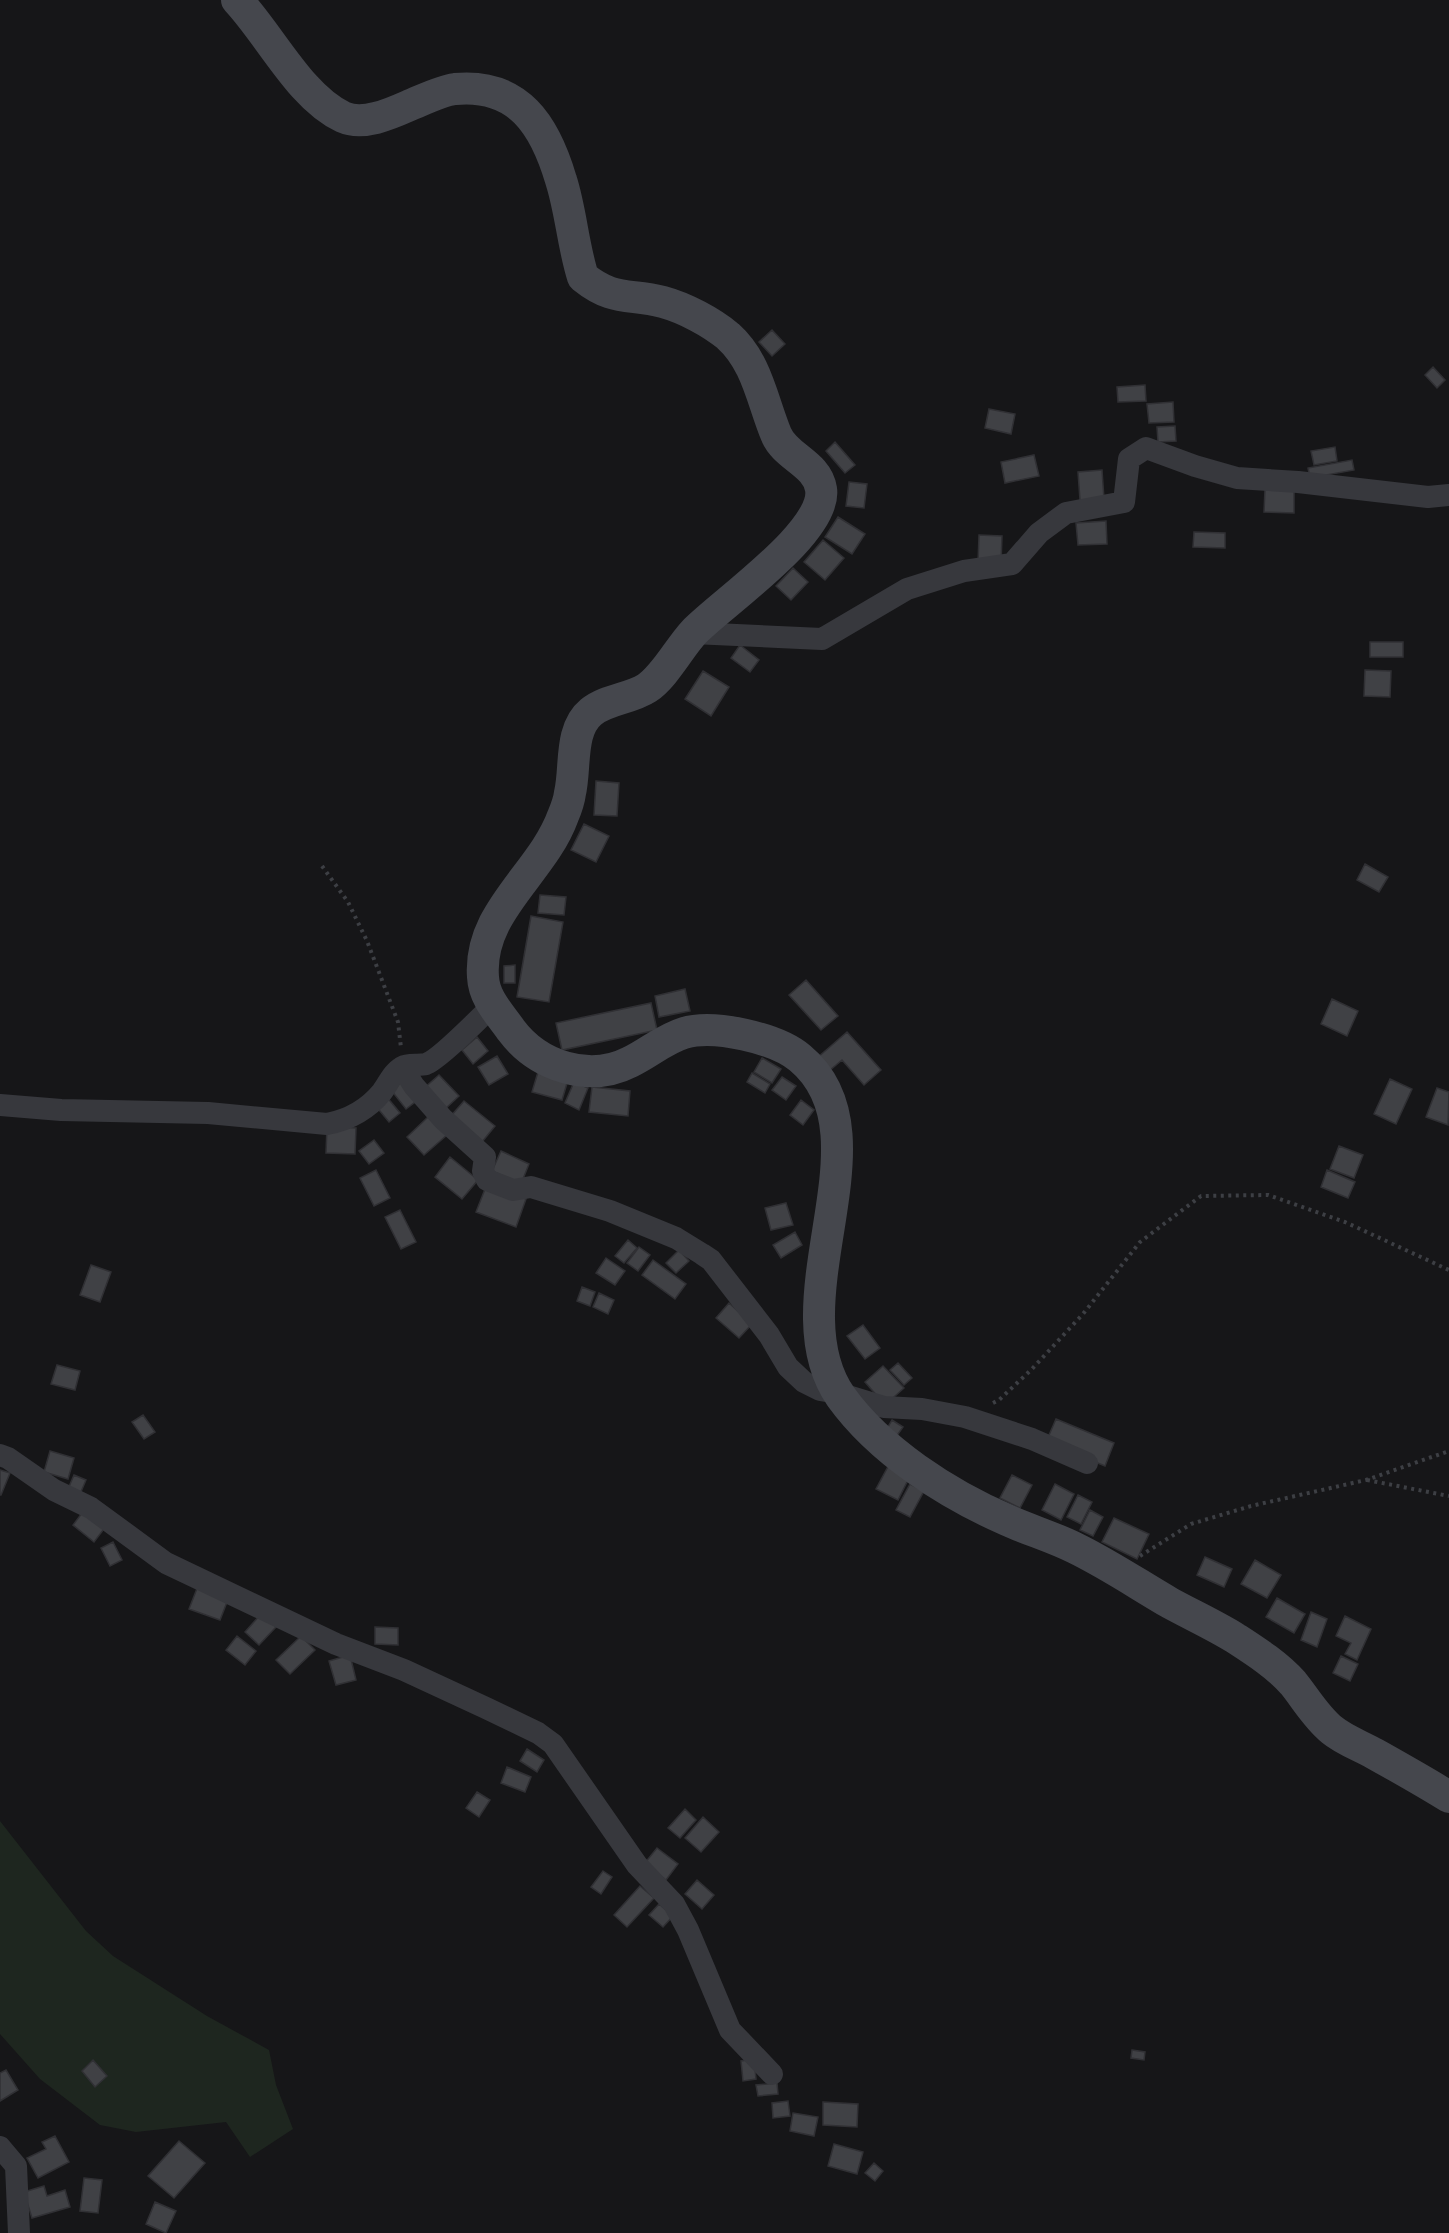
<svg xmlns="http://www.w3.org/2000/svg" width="1449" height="2233" font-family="Barlow,sans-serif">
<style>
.green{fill:#1e261f}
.building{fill:#404145;stroke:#303034;stroke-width:1.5}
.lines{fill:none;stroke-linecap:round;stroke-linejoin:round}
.path{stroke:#3d3f44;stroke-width:4;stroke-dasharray:3 4.5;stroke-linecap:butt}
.street{stroke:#37383d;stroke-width:22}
.secondary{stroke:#45474d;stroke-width:32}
</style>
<rect width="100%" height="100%" fill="#161618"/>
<!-- green -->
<path class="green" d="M0 1821 86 1931 113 1956 207 2016 269 2050 276 2085 293 2129 250 2157 226 2122 136 2132 100 2125 40 2079 0 2034Z"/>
<!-- building -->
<path class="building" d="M772 330 785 344 772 356 759 342Z
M1433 367 1445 380 1437 388 1425 375Z
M1145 385 1146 401 1118 402 1117 387Z
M1173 402 1174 422 1149 423 1147 404Z
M989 409 1015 414 1011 434 985 428Z
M1175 426 1176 441 1158 442 1157 427Z
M835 442 855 465 845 473 826 451Z
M1335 447 1337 461 1314 465 1311 451Z
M1034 455 1039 476 1005 483 1001 462Z
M1352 460 1354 470 1310 478 1308 468Z
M1102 470 1104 499 1080 500 1078 472Z
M849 482 867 484 864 508 846 506Z
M1265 489 1294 490V513L1264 512Z
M838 517 865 534 852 554 825 537Z
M1106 521 1107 544 1078 545 1076 523Z
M1194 532 1225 533V548L1193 547Z
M979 535 1002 536 1001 564 978 563Z
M823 540 844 558 825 580 804 562Z
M793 568 808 582 791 600 776 586Z
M1370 642H1403V657H1370Z
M740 645 759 660 750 672 731 658Z
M1365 670 1391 671 1390 697 1364 696Z
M703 671 729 687 711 716 685 699Z
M596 781 619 783 617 816 594 815Z
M584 824 609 836 596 862 571 850Z
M1365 864 1388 877 1379 892 1357 880Z
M540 895 566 897 564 915 538 913Z
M531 916 563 922 549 1002 517 997Z
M515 965V983H504V966Z
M806 980 838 1016 821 1030 789 995Z
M685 989 690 1011 659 1017 655 996Z
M1332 999 1358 1011 1347 1036 1321 1024Z
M651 1003 657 1030 562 1050 556 1023Z
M847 1032 881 1070 864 1085 842 1060 829 1071 817 1058Z
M477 1037 488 1051 473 1064 462 1050Z
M497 1056 508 1074 489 1085 478 1067Z
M762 1058 781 1069 772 1083 754 1072Z
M538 1072 568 1080 562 1100 532 1092Z
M752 1073 770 1084 765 1093 747 1082Z
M439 1075 459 1096 444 1110 423 1089Z
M782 1077 796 1086 786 1100 772 1090Z
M1390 1079 1412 1089 1396 1124 1374 1114Z
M404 1080 419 1099 406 1109 391 1090Z
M574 1082 588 1088 579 1110 565 1103Z
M592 1087 630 1091 628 1116 589 1112Z
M1437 1088 1449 1092 1448 1125 1426 1117Z
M386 1096 400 1113 389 1122 375 1105Z
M801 1100 814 1110 803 1125 790 1115Z
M464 1101 495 1126 482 1142 450 1117Z
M429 1116 447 1135 424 1155 407 1137Z
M327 1126 356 1128 355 1154 326 1153Z
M374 1140 384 1153 369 1164 359 1151Z
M1339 1146 1363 1155 1354 1178 1330 1169Z
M501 1151 529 1164 521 1184 492 1171Z
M450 1157 478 1180 462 1199 435 1177Z
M376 1170 390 1198 374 1206 360 1178Z
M1327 1170 1355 1182 1348 1198 1321 1187Z
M487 1184 526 1199 516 1227 476 1212Z
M786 1203 793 1225 771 1230 765 1208Z
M400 1210 416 1242 401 1249 385 1217Z
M795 1232 802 1245 781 1258 773 1245Z
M628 1240 637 1248 624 1263 615 1256Z
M639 1247 650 1255 638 1271 627 1263Z
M679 1250 689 1261 676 1273 666 1263Z
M606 1258 625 1271 615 1285 596 1273Z
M653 1260 686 1284 675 1299 642 1275Z
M91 1265 111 1272 100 1302 80 1295Z
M582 1287 595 1292 590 1306 577 1301Z
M599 1293 614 1300 608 1314 593 1307Z
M729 1303 752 1324 739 1338 716 1318Z
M863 1325 880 1348 865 1359 847 1336Z
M898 1363 912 1378 904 1385 890 1370Z
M57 1365 80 1371 75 1390 51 1384Z
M883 1366 904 1388 885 1405 865 1382Z
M143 1415 155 1432 144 1439 132 1422Z
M1056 1419 1114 1443 1105 1466 1046 1442Z
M892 1420 903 1427 896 1437 886 1430Z
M50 1451 74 1458 68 1479 44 1472Z
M891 1461 912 1472 898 1500 876 1489Z
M0 1470 10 1473 1 1495H0Z
M74 1475 86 1480 80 1494 68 1489Z
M1012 1475 1032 1485 1020 1508 1000 1498Z
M910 1484 924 1491 910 1517 896 1510Z
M1055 1484 1074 1494 1061 1520 1042 1510Z
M1078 1495 1092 1502 1081 1524 1067 1517Z
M85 1509 107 1525 94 1542 73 1525Z
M1090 1510 1103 1517 1093 1536 1080 1530Z
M1114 1518 1149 1534 1137 1559 1102 1542Z
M113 1542 122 1560 110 1566 101 1548Z
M1205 1557 1232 1569 1224 1587 1197 1575Z
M1255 1560 1281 1575 1267 1598 1241 1584Z
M198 1586 229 1597 220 1620 189 1609Z
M1277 1598 1305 1614 1294 1633 1266 1617Z
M1311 1612 1327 1619 1317 1647 1301 1640Z
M261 1614 276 1627 259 1645 245 1632Z
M1345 1616 1371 1629 1357 1660 1345 1654 1351 1643 1336 1636Z
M375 1627 398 1628V1645L375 1644Z
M237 1636 256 1651 245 1665 226 1650Z
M301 1636 315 1650 290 1674 276 1660Z
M350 1655 356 1680 336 1685 329 1661Z
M1341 1656 1358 1664 1350 1681 1333 1673Z
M527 1749 544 1760 537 1772 520 1761Z
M507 1767 531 1777 525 1792 501 1783Z
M477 1792 490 1800 479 1817 466 1808Z
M685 1809 696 1820 680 1838 668 1828Z
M703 1817 719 1832 701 1852 685 1838Z
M657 1848 678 1864 666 1880 644 1864Z
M603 1871 612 1877 601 1894 591 1887Z
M697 1880 714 1895 702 1909 685 1894Z
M640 1886 654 1898 627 1927 614 1915Z
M659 1904 673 1916 663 1927 649 1915Z
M1132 2050 1145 2052 1144 2060 1131 2058Z
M754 2059 756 2079 743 2081 741 2061Z
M93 2060 107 2076 95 2087 82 2071Z
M6 2070 18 2090 0 2101V2073Z
M777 2083 778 2094 758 2096 756 2085Z
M788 2101 790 2116 773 2118 772 2103Z
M823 2102 858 2104 857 2127 823 2125Z
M793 2113 818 2117 814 2136 790 2131Z
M55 2136 69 2162 38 2178 27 2158 46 2149 42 2142Z
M179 2141 205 2163 174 2198 148 2176Z
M834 2144 863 2152 857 2174 828 2166Z
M874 2163 883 2171 875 2181 865 2173Z
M84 2178 102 2180 98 2213 80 2211Z
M44 2186 47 2196 65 2190 70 2207 32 2218 24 2192Z
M155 2202 176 2211 166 2233 146 2224Z"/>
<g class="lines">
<!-- path -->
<path class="path" d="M322 866 348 902 367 941 398 1022 401 1048
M993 1403 999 1400 1032 1369 1083 1314 1140 1242 1201 1196 1268 1195 1345 1222 1449 1270
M1367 1480 1449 1496
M1140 1556 1191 1524 1251 1506 1366 1480 1449 1451"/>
<!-- street -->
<path class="street" d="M693 633 822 639 907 589 964 571 1012 564 1039 533 1066 513 1124 502 1129 459 1146 448 1195 466 1237 478 1298 482 1428 497 1449 495
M402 1067 414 1086 443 1119 485 1157 483 1171 487 1180 513 1190 531 1187 610 1211 676 1238 702 1254 711 1260 769 1335 788 1367 804 1382 820 1390 838 1393 884 1407 922 1409 965 1417 1032 1439 1087 1463
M0 1105 61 1110 208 1113 327 1124C348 1120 368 1109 382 1092 388 1084 393 1072 402 1067 409 1063 418 1066 426 1064 438 1060 478 1020 489 1009L486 995
M0 1455 8 1458 54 1490 91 1508 166 1563 336 1644 404 1670 486 1708 538 1733 553 1744 637 1865 674 1904 688 1930 730 2030 772 2074
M0 2147 16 2166 19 2233"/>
<!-- secondary -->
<path class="secondary" d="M237 0C270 35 300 97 343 117 363 126 390 114 408 106 423 100 440 91 455 89 519 83 545 126 561 180 571 211 573 246 583 277 614 302 629 293 663 302 685 308 711 322 728 336 757 362 762 400 776 434 785 457 817 463 821 489 828 531 722 603 694 632 679 648 665 676 647 688 630 699 607 699 591 712 569 730 576 768 570 793 569 801 566 809 563 816 542 874 478 911 483 977 484 998 499 1013 511 1030 538 1066 589 1083 630 1062 649 1053 664 1039 684 1033 714 1024 776 1038 800 1058 893 1135 773 1300 841 1397 880 1451 947 1494 1007 1520 1029 1530 1053 1537 1075 1548 1108 1564 1139 1585 1170 1603 1192 1615 1214 1625 1235 1638 1255 1651 1277 1665 1293 1683 1306 1699 1316 1717 1332 1730 1344 1740 1361 1746 1375 1754 1400 1768 1425 1782 1449 1797"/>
</g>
</svg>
